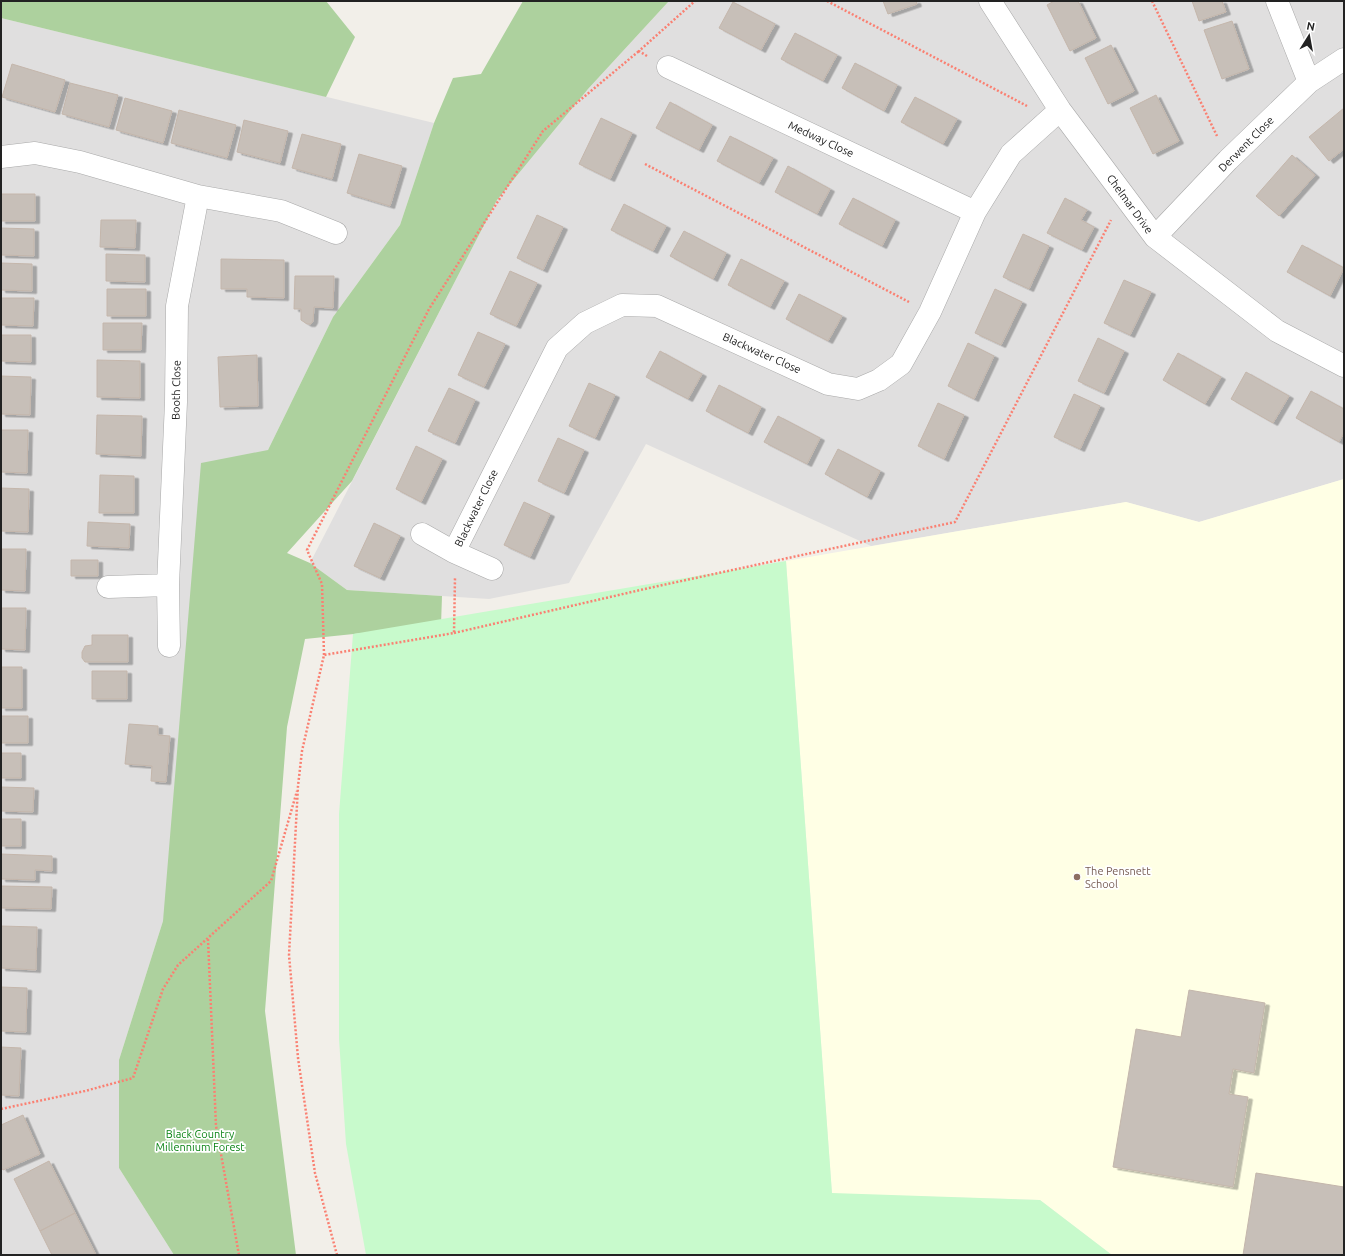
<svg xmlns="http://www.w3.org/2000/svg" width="1345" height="1256" font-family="Ubuntu,sans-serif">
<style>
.residential{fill:#e0dfdf}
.education{fill:#ffffe5}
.forest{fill:#add19e}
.park{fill:#c8facc}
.building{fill:#c7bfb8;stroke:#c4b6ab;filter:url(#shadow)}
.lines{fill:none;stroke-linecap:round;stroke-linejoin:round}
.street-casing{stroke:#a9a9a9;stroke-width:23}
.path{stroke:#fa8072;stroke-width:2.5;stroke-dasharray:2 2;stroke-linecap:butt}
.street{stroke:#fff;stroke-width:22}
.education-dot{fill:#8d6e63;stroke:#fff;stroke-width:1.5}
.labels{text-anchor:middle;stroke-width:3.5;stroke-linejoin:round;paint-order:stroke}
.street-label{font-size:11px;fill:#222;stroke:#fff}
.education-label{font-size:11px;fill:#785e54;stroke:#fff;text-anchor:start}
.park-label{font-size:11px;fill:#0c8416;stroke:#fff}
</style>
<defs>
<filter id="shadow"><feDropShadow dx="4.5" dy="2.5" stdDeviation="0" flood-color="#0004"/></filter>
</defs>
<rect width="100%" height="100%" fill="#f2efe9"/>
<!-- residential -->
<path class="residential" d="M669 1H1344V479L1199 522 1126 502 871 546 646 444 569 583 489 599 347 590 310 563 497 200 588 89Z
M1 18 434 123 400 225 333 317 268 450 163 921 119 1060V1168L174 1255H1Z"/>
<!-- education -->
<path class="education" d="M1344 479V1255H1112L1040 1200 832 1194 786 561 1126 502 1199 522Z"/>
<!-- forest -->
<path class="forest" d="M1 1H326L355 37 326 97 1 18Z
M523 1H669L588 89 497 200 352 481 287 553 310 563 347 590 442 596 441 625 305 639 287 727 265 1011 296 1255H174L119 1168V1060L163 921 201 463 268 450 333 317 400 225 434 123 453 78 481 74Z"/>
<!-- park -->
<path class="park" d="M786 561 832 1193 1040 1200 1112 1255H366L346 1144 339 1039V814L353 634Z"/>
<!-- building -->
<path class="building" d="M883 1H916L917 4 888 14Z
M1054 1H1078L1096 38 1070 51 1047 5Z
M1192 1H1222L1226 12 1199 21Z
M733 2 775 24 761 50 719 28Z
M1232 21 1249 69 1222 79 1204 30Z
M795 33 837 55 823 81 781 59Z
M1111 45 1134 91 1108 104 1085 58Z
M855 63 897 85 884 111 842 88Z
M12 64 65 80 55 112 2 97Z
M70 83 118 95 109 127 62 114Z
M1156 95 1179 141 1153 154 1130 108Z
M915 97 957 119 943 144 901 122Z
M125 98 172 111 163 143 116 130Z
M670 102 712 125 699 150 656 128Z
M1344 108V149L1329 161 1309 137Z
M179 110 236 125 227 158 171 143Z
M601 118 632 133 610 179 579 164Z
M244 120 288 131 280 163 237 152Z
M302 134 341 144 332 179 292 168Z
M730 136 773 158 759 183 717 161Z
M359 154 402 166 390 206 347 193Z
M1292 155 1315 175 1279 216 1256 196Z
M788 166 830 189 817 214 775 192Z
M1 194H35V221H1Z
M853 198 895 220 882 246 839 224Z
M1065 198 1087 210 1081 220 1094 227 1082 250 1047 233Z
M624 204 666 226 653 251 611 230Z
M537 215 563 227 543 270 517 258Z
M101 220H136L135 248 100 247Z
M1 228 34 229V256L1 255Z
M684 231 726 253 713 279 670 256Z
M1023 234 1049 246 1029 289 1003 277Z
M1302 245 1344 268 1330 296 1287 272Z
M106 254 145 255V282L106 281Z
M221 259 284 260V298L247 297V289H221Z
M741 259 784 281 770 307 728 285Z
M1 263 32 264V291L1 290Z
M510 271 537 283 516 326 490 314Z
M295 276H334L333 308 314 307 313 321 311 324H307L301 320V309H294Z
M1124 280 1151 292 1130 335 1104 323Z
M107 289H146V316H107Z
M995 289 1022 302 1001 345 975 333Z
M799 294 842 316 828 341 786 319Z
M1 298H34L33 326 1 325Z
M103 323H142L141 350H103Z
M478 332 505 344 484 387 458 375Z
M1 335H31V362L1 361Z
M1098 338 1124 351 1104 393 1078 381Z
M968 343 994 356 974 399 948 386Z
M660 351 702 374 688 399 646 377Z
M1178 353 1221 377 1205 404 1163 380Z
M257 355 258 406 220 407 218 357Z
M97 360 140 361V398L97 397Z
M1246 372 1289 396 1273 423 1231 399Z
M1 376 31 377 30 415 1 414Z
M589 383 615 395 595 438 569 426Z
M719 385 761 407 748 433 706 411Z
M449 388 475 400 455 443 428 431Z
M1311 391 1344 409V433L1339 442 1296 418Z
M1074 394 1100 406 1080 449 1054 437Z
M938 403 964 415 944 459 918 446Z
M97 415 142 416 141 456 96 454Z
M778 416 820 438 807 464 764 442Z
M1 430H28L27 473 1 472Z
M558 438 584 450 564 493 538 481Z
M416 446 442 459 421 502 396 489Z
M838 449 880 471 867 497 825 474Z
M100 475 134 476V513H99Z
M1 488 29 489 28 532 1 531Z
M524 502 550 514 530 557 504 545Z
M88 522 130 524 129 548 87 546Z
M374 523 400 536 380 578 354 566Z
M1 549H26L25 591 1 590Z
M71 560H98V576H71Z
M1 608H26L25 650 1 649Z
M92 635H128V662H85L82 658V652L85 646 92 645Z
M1 667H22V708H1Z
M92 671H127V699H92Z
M1 716H28V743H1Z
M129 724 158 726V735L170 736 166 782 151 781 152 766 125 764Z
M1 753H21V778H1Z
M1 787 34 788 33 812 1 811Z
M1 819H21V846H1Z
M1 854 52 856V871L35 870V880L1 879Z
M1 886 52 887 51 909 1 908Z
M1 926 37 927 36 970 1 968Z
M1 987 27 988 26 1032 1 1031Z
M1189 990 1265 1003 1254 1073 1233 1069 1229 1094 1248 1097 1233 1187 1113 1167 1136 1029 1181 1037Z
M1 1047 21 1048 19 1096 1 1095Z
M23 1115 40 1154 3 1170 1 1167V1125Z
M49 1161 75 1213 40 1231 14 1179Z
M1256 1173 1344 1187V1255H1243Z
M75 1213 96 1255H52L40 1231Z"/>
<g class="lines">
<defs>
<path id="street" d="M990 1 1060 110 1155 237 1277 331 1344 366
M1277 1 1309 82
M668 67 975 212
M1 157 35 153 80 162 198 196 281 211 336 233
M1155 237 1228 160 1309 82 1344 59
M422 534 454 552 492 569
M454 552 557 348 585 323 622 305 657 306 828 384 858 389 879 380 901 364 930 312 975 212 1011 154 1060 110
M108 587 168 585
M169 646 168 585 176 402 177 306 198 196"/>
</defs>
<!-- street casing -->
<use href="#street" class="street-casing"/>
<!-- path -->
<path class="path" d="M827 1 1027 106
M1152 1 1217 136
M647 56 639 51 695 1
M645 164 909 302
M454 633 649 588 955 522 1111 220
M324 655 322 584 307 550 429 309 543 131 639 51
M208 939 216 1126 239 1255
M1 1109 85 1091 133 1078 163 989 178 965 271 881 297 791
M337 1255 315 1173 298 1058 289 955 298 786 302 751 324 655 454 633 455 578"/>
<!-- street -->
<use href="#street" class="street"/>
</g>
<!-- markers -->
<circle class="education-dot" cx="1077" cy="877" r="4"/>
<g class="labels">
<!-- street labels -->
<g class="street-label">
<text transform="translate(821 139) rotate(25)" y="4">Medway Close</text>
<text transform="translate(1246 144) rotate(-45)" y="4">Derwent Close</text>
<text transform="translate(1130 204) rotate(54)" y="4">Chelmar Drive</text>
<text transform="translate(762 353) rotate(24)" y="4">Blackwater Close</text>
<text transform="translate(176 390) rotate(-89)" y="4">Booth Close</text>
<text transform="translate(476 508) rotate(-64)" y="4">Blackwater Close</text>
</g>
<!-- education labels -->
<g class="education-label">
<text x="1085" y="875">The Pensnett<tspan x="1085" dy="13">School</tspan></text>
</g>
<!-- park labels -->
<g class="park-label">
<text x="200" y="1138">Black Country<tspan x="200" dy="13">Millennium Forest</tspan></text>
</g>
</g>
<!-- border -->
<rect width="1345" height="1256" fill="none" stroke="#222222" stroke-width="4"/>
<!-- north arrow -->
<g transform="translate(1309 36) rotate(11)" stroke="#ffffff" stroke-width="3" paint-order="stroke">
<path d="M0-3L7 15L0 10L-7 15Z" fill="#222222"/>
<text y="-6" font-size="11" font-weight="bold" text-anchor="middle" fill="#222222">N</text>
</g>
</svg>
